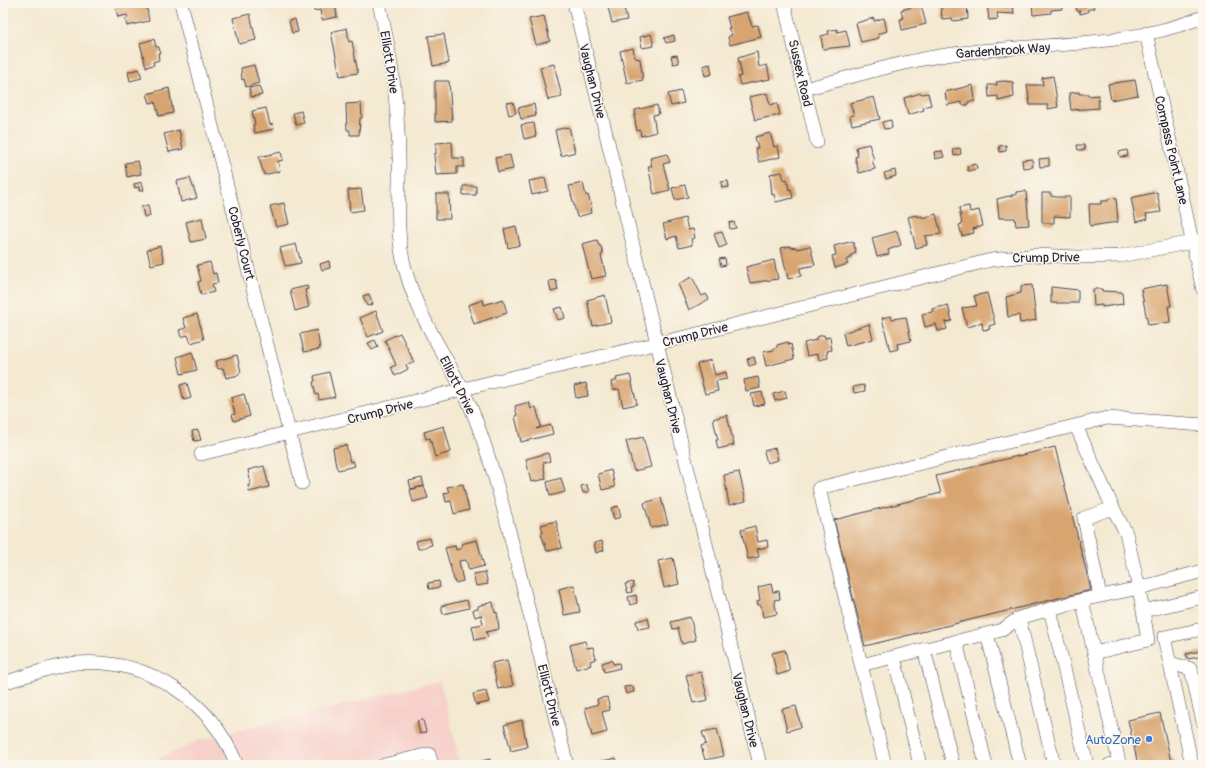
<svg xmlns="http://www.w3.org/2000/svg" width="1206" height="768" font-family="Pangolin,sans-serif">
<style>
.built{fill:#f7d0cb}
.building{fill:#d8a571}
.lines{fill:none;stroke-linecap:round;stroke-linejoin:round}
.minor-casing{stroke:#424052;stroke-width:14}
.minor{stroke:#fff;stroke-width:13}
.shop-dot{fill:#3f7fe0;stroke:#fbf7ec;stroke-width:1.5}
.labels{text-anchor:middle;stroke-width:3;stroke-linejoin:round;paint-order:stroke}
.street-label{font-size:13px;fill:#22223b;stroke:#fbf7ec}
.shop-label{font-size:13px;fill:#366cbe;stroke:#fbf7ec;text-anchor:end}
</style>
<rect width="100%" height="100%" fill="#fbf7ec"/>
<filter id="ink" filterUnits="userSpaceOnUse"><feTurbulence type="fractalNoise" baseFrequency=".025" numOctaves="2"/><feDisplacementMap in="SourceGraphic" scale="8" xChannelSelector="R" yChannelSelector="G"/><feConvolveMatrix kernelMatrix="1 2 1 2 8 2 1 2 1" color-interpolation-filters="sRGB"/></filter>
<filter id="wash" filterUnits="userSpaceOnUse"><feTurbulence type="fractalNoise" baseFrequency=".012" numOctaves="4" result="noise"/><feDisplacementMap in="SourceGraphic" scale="16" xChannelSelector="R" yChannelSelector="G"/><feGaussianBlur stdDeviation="0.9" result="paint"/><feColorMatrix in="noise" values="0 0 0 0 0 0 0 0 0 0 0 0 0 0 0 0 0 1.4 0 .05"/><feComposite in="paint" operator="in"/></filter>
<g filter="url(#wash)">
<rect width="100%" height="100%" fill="#f4e9d1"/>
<!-- built -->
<path class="built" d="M440 681 461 765H149L153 761 198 741Z"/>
<g id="blocks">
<!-- building -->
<path class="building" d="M126 3H146L149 21 127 26 125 19 128 18 127 15 118 17 115 6Z
M312 3H335L337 17 322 20 320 10 314 11Z
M607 3H623L627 20 612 23Z
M949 3H967L968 19 953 21 952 18 942 19 941 6 949 5Z
M987 3H1013L1014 14 997 13 998 19 989 20Z
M1032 3H1061L1062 9 1051 10V13L1033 15Z
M1075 3H1098V4L1093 5 1094 8 1087 10 1088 12 1080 14V11H1077Z
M921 5 926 24 902 30 900 19H903L901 10Z
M747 12 752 26 758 25 761 37 730 45 728 37 732 35 728 28H730L727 17Z
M250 14 256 40 239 44 233 18Z
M544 16 550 41 536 45 529 19Z
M874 18V21L884 18 887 31 878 34 879 38 861 42 856 23Z
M295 19 298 32 292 33 289 21Z
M347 28 349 42 352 41 358 73 340 76 331 32Z
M837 29V32L846 30 850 46 823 49 821 36 829 34 828 31Z
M444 34 449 63 433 66 428 36Z
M651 34 654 46 642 48 640 37Z
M674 35 675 41 666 43 664 38Z
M154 39 156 47H159L160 53H158L159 60 153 62 154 65 146 67 140 43Z
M633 48 635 58 640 59 643 80 627 83 620 51Z
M757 52 759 67 767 65 770 79 740 85 738 77 741 76 740 71 741 70 738 58Z
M677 55 679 63 673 64 671 56Z
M554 64 562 97 548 100 540 67Z
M710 64 712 74 705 76 703 66Z
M254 65 259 83 246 87 244 79 242 80 241 68Z
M139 69 142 78 130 81 128 72Z
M1053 76 1058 107 1048 109V105H1030L1027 85H1043L1042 78Z
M1135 80 1138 95 1111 100 1108 84Z
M435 81H449L452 121 435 122Z
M1004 81 1013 82 1014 97 998 101V96L989 97 988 85H997L996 82Z
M973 85 975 101 968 102V105H962V102L947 105 945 92Z
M259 86 262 95 251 97 249 88Z
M169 88 173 113 159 116 155 102 150 103 147 94Z
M681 91 684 103 671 106 668 94Z
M1079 92V94H1088V96L1098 95 1099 108 1071 110 1069 93Z
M767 93 770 105 777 103 780 115 755 120 749 97Z
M921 93 922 94 928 93 931 105 923 107 924 110 908 115 904 98Z
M874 97 880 119 852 125 850 116 854 115 850 103Z
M513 102 516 113 509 115 506 103Z
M361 103 362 118H360L359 135H350V130H347L346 104Z
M534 104 536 116 521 119 518 108Z
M657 105 659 114 653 115 656 132 641 136 640 130 637 131 634 115H636L635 110Z
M266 108 270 125 273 124 274 129 255 133 253 125 255 124 252 111Z
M301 111 304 123 296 125 293 113Z
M891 120 892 128 884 129 882 122Z
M534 123 536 136 524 139 521 125Z
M569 127 575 152 561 156 555 130Z
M179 130 183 149 169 152 164 134Z
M770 133 774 147 778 146 780 157 759 162 755 148H758L755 137Z
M452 142 453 158H464V167H457V174L436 175 434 154H436V143Z
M869 144 874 160H872L875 169 859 173 855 157 858 156 856 147Z
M1006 145V151L1000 152 999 146Z
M1077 145H1084L1085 150H1078Z
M960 148 961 154 954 156 953 149Z
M1127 150 1128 156 1120 157 1119 152Z
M942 151 944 157 935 159 934 152Z
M281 152 283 160 278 161 280 171 264 175 259 157Z
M667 154 670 162 663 164 670 190 654 194 648 166H652L650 158Z
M510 155 513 169 498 172 495 158Z
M1049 158V166L1040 167 1039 159Z
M1032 159 1033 167 1023 168 1022 160Z
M138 161 141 174 127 177 125 163Z
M976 164 977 169 968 171 967 166Z
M895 170 896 176 886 179 884 173Z
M782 172 784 180 787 179 789 190 791 189 793 198 776 202 774 194 772 195 770 174Z
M190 178 197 198 181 202 177 181Z
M545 178 548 191 532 195 529 181Z
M728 181 729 187 722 188 721 182Z
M142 182 144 190 139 191V187L135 188 134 184Z
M583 183 586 196 588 195 592 208H590L591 213 577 217 569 186Z
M685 185 688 197 675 200 672 188Z
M463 186H476V195H463Z
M361 189 364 210 350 212 348 190Z
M1026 191 1029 225 1016 226 1015 218H999L997 199 1009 196 1012 197 1011 195H1016V192Z
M1157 192 1161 212 1146 214 1147 219 1136 222 1131 198Z
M1042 193H1051V196L1056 197H1070V217L1054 216V223H1042Z
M436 194H449L450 219H436Z
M1116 198 1118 222 1090 226 1089 204H1101V201H1108V199Z
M284 203 289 224 276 227 270 206Z
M148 205 150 216 144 217 142 206Z
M969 206 970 212 979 210 983 226 973 229 974 233 962 236 959 225 962 224 959 208Z
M936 214 941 234 925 236 927 245 916 248 908 217 917 215V217L922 216 923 218Z
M202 218 206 239 191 242 186 222Z
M685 218 688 230 693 229 695 238 691 239 692 245 679 248 676 236 667 239 663 224Z
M734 222 736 228 730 229 729 223Z
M516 226 520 245 508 248 504 229Z
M897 231 901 245 888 250 889 254 877 257 872 238Z
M722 232 727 245 719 248 714 234Z
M597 240 599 246H601L603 254 601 255 606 276 591 279 582 244Z
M853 241 856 253 851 255V258L846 260 848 264 835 268 832 256 836 255 834 246Z
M296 244 301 263 285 266 280 248Z
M160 246 164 262 151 265 147 250Z
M790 246 791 248 796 247 797 249 810 246 815 265 800 268 801 276 788 279 781 248Z
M725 258 726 265 721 266 719 259Z
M774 260 778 279 750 283 746 267Z
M329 261 330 268 322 270 320 264Z
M210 262 213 274 216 273 218 283 212 284 214 292 201 295 198 282 201 281 197 265Z
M692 277 702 296 706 294 709 299 689 310 678 284Z
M556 280 558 290 551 292 549 281Z
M1167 284 1171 306H1168L1170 322 1148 325 1141 289Z
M1032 285 1036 320 1020 323 1019 315 1008 317 1006 297 1021 293V286Z
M307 286 308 289 305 290 309 307 295 311 290 290Z
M1051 287 1078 290V303H1051Z
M1093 289H1102V291L1122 292 1123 304 1102 307V305L1094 306Z
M987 293 995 324 989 326 990 329 983 330 982 323 967 327 962 308 977 306 974 296Z
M369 294 373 304 367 306 363 296Z
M605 295 611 322 593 326 587 300Z
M503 299 507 313 474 324 468 305 483 300 484 305Z
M948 305 952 321 945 322 947 329 938 331 936 324 925 327 922 314 933 312 932 309Z
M562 307 565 318 558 320 554 309Z
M376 311 383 331 368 337 360 318Z
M197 314 204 339 191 343 188 335 181 337 179 330 186 328 183 318Z
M891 316 892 319 906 317 911 341 897 344 898 349 890 351 882 318Z
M869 324 873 339 846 346 843 333Z
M317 330 320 349 304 352 300 334Z
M400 333 414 362 406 365 408 369 395 376 391 367 396 365 385 340Z
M824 335 825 338 830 337 832 350 827 351 828 358 819 360 818 354 807 356 804 343 816 340V337Z
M375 340 378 347 372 350 368 343Z
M788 342 789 345 791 344 794 359 766 366 763 352 774 350 777 347V345Z
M192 352 197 370 181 374 177 357Z
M237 355 241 372 239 373V375L226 378 223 368 218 369 216 361Z
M754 357 756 364 749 366 747 359Z
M711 360 715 375 726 372 727 379 716 381 718 391 705 394 697 364Z
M329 372 335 397 319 400 318 394 316 395 313 382 315 381 314 376Z
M630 375 637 404 623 407 619 389 613 390 611 382 617 380 616 378Z
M758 377 760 388 746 391 744 380Z
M187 383 191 398 184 400 180 385Z
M586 383 588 396 576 398 574 386Z
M864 385 865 391 854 393 853 387Z
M785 391 787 398 775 401 773 394Z
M762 392 765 404 754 406 751 394Z
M244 394 250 416 234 421 232 415 235 414 231 398Z
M529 402 531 409 536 407 541 426 536 429 551 425 553 434 521 442 515 416 517 415 515 406Z
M727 415 734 445 718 449 716 440H718L713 419Z
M444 426 451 452 435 457 430 438 426 439 424 432Z
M198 430 201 440 194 441 192 431Z
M643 437 651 467 634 471 626 441Z
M346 445 350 462 353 461 355 466 338 470 336 466 333 448Z
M1055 447 1091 590 865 646 834 520 941 493 936 476Z
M775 448 778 460 767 463 764 451Z
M548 453 550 461 543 463 546 479 531 482 526 459Z
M264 466 269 487 249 492 248 485H251L248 470Z
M611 470 615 487 602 490 598 474Z
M739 472 746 501 729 505 724 475Z
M422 478 424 486 411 489 409 481Z
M561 478 565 492 550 496 547 482Z
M463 484 469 510 454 514 451 501 446 502 444 493 449 492 447 487Z
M587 485 589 492 583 493 581 486Z
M424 486 428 498 413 502 410 490Z
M661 498 668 524 651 528 644 503Z
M618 506 621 517 614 519 611 508Z
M556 521 562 548 547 551 541 534 543 533 541 525Z
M755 526 758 542 767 540 768 547 757 549 759 557 748 559 741 530Z
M430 538 432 545 418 549 416 541Z
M477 540 484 566 469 570 466 560 459 561 463 581 455 583 445 548 455 546 456 550 462 548 461 544Z
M602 541 604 550 596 553 594 543Z
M673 558 679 584 664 588 658 561Z
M485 572 488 584 476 586 473 574Z
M439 581 440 587 429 589 428 583Z
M633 582 634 587 631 588 632 592 628 593 625 584Z
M771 584 773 592 779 591 780 599 774 600 777 614 763 617 761 605H758L757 601 760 600 758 587Z
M574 585 580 612 564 615 559 589Z
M636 595 637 603 630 605 628 597Z
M467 600 469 608 443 614 441 606Z
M493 602 495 613 497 612 499 629 486 632 488 637 475 640 472 626 483 624 481 615 475 617 473 610 478 609V606Z
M690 617 696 640 682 644 678 628 673 629 671 622Z
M648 618 650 627 638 629 636 621Z
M585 641 587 648 593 647 596 659 590 661 591 665 576 669 570 645Z
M785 650 790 671 777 675 772 653Z
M1202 651 1203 656 1188 659 1186 654Z
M507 660 513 686 498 689 492 663Z
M612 660 613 664 619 663 620 668 604 672 602 663Z
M701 672 708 700 693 703 686 675Z
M633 686 634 692 626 694 624 687Z
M486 691 489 702 476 705 473 694Z
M607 697 610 710 602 712 607 732 592 736 585 708 598 704 597 699Z
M796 706 801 727 787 731 782 709Z
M1160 713 1170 757 1178 765H1138L1128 720Z
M423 720 426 732 420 734 417 721Z
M522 720 527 747 511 751 504 725Z
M717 729 724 756 705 760 701 746 706 744 702 732Z
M616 758 618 765H600L599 762Z
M490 759 491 765H478L477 762Z
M812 762 813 765H799L798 764Z"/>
</g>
</g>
<g filter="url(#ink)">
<use href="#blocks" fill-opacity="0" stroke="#424052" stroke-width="1"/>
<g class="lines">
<defs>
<path id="minor" d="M181 3 302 483
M379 3C391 54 398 104 399 157 400 193 395 228 404 264 418 325 458 368 478 426 497 478 509 530 522 583 537 644 552 704 567 765
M574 3 760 765
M784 3 817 142
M1146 33 1203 290
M804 89C856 76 908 59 961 53 1042 43 1126 48 1203 17
M1076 426 1113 508
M201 454 492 382 685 337 991 260 1036 255 1078 257 1120 256 1203 240
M1100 596 1084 518 1113 508 1126 533 1139 588 1203 571
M1050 609 1087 765
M1143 611 1203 597
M1019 618 1054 765
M987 634 1020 765
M956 641 986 765
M924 649 953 765
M1094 653 1148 640 1139 588 1082 600 1119 762 1109 765
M894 657 920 765
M1170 663 1191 669 1203 722
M861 665 1002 630 1019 618 1082 600
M3 683C27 676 51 666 76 663 147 657 211 700 237 765
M384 765 429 754 432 765
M885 765 819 488 1107 418 1203 425
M1192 765 1164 637 1203 629"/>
</defs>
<!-- minor casing -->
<use href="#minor" class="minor-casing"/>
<!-- minor -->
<use href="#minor" class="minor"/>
</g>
</g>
<!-- markers -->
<circle class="shop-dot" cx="1149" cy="739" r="4"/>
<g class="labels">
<!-- street labels -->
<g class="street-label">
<text transform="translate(1003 50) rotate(-4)" y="5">Gardenbrook Way</text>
<text transform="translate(390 62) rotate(81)" y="5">Elliott Drive</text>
<text transform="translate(801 73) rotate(77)" y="5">Sussex Road</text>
<text transform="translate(593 81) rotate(76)" y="5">Vaughan Drive</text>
<text transform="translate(1172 150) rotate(77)" y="5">Compass Point Lane</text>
<text transform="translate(242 243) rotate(76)" y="5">Coberly Court</text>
<text transform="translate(1046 257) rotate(-1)" y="5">Crump Drive</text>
<text transform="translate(695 334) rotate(-14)" y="5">Crump Drive</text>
<text transform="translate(458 385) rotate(63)" y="5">Elliott Drive</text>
<text transform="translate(669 396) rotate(76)" y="5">Vaughan Drive</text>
<text transform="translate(380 411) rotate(-14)" y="5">Crump Drive</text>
<text transform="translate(550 695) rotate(76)" y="5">Elliott Drive</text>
<text transform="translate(746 710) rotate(76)" y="5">Vaughan Drive</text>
</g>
<!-- shop labels -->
<g class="shop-label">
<text x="1141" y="744">AutoZone</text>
</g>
</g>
<!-- margin -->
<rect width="1206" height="768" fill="none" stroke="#fbf7ec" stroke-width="16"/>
</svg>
